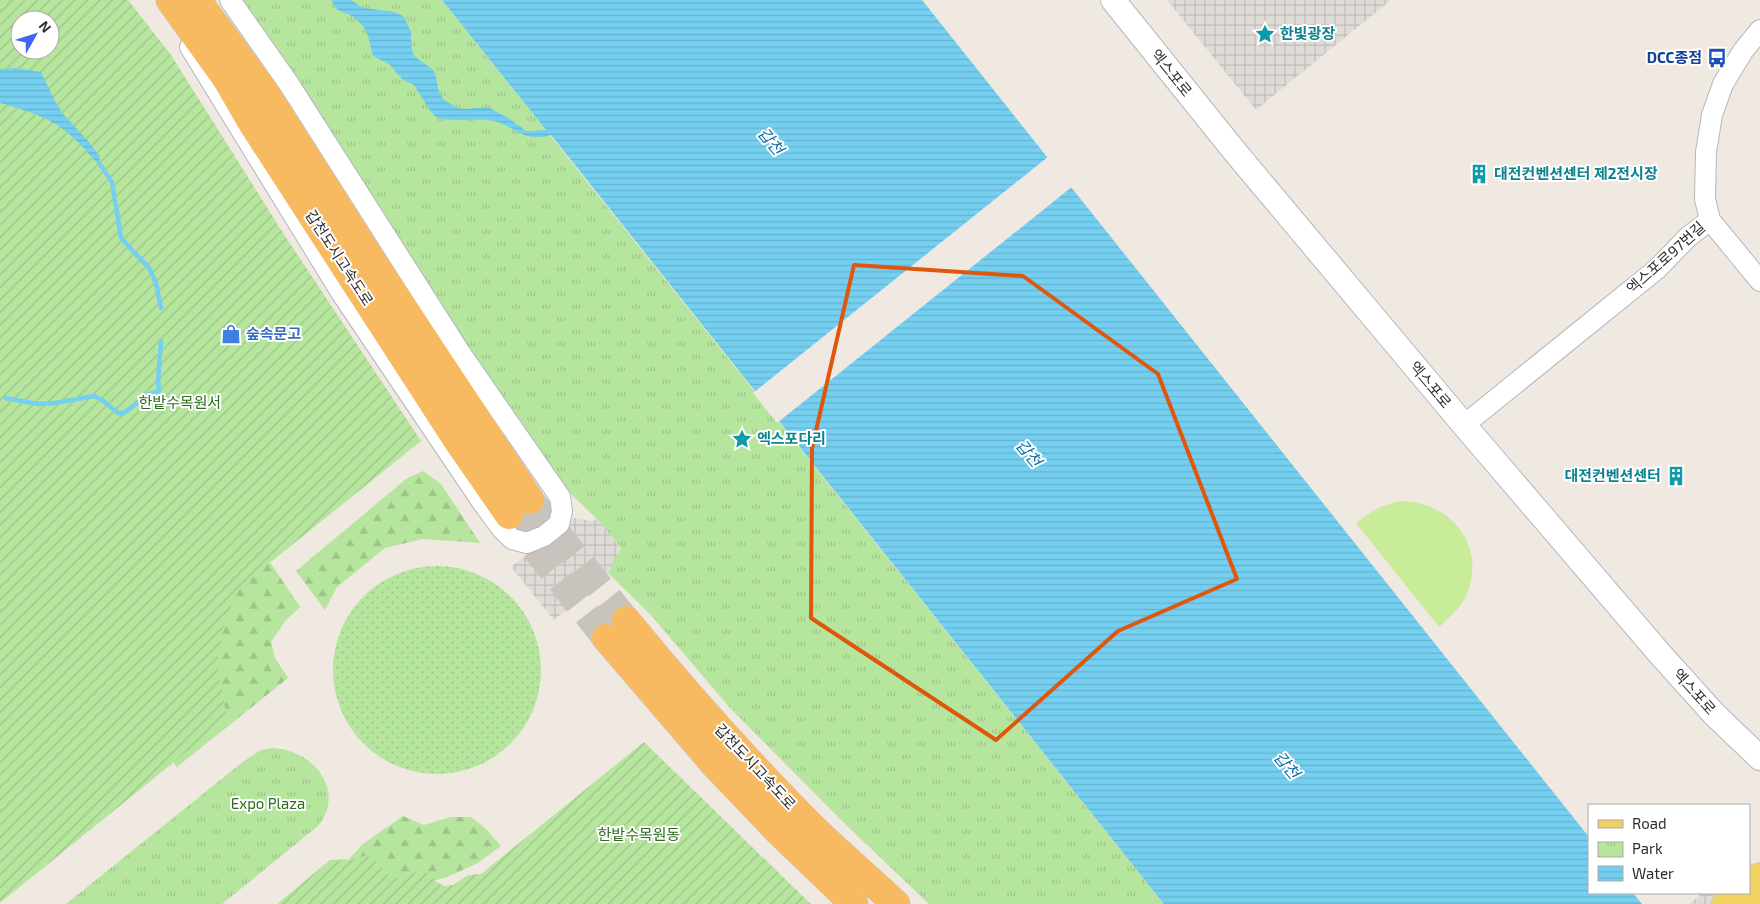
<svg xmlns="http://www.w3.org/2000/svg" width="1760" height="904" font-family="'Exo 2','Noto Sans KR',sans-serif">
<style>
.grass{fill:url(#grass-dots)}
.forest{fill:url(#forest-firs)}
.park{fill:url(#park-tufts)}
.garden{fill:url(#garden-furrows);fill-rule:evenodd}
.pitch{fill:#c9ec9a}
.plaza{fill:url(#plaza-grid)}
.water{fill:url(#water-rules)}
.pier{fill:#efe9e1}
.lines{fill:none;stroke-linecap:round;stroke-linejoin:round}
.stream{stroke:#75cff0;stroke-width:4.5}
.trunk-tunnel{stroke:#c8c4bd;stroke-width:28;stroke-dasharray:28 14;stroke-linecap:butt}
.tertiary-casing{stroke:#b4b7c1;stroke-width:22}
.secondary-casing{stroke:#b4b7c1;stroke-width:26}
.primary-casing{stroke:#c9c9c9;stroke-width:28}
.trunk-casing{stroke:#c9c9c9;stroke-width:29}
.tertiary{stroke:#fff;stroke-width:20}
.secondary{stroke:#fff;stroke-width:24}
.primary{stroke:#f2d163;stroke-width:26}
.trunk{stroke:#f8ba60;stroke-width:28}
.marked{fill:none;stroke:#df570e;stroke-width:4;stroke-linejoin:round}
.labels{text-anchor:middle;stroke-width:4;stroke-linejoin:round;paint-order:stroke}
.culture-label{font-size:15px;font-weight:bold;fill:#0d838f;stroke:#fff;text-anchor:start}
.transit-label{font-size:15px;font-weight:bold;fill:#164399;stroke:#fff;text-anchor:end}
.street-label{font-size:15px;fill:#2e2e2e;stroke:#fff}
.shop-label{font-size:15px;font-weight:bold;fill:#366cbe;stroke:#fff;text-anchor:start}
.park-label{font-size:15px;fill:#2c6e1b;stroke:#fff}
.water-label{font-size:16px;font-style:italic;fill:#0d6fa3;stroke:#fff}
</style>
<defs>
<pattern id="grass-dots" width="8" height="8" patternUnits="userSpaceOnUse" patternTransform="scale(1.25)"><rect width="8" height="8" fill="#b6e59e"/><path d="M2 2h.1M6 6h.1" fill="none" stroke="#9dc588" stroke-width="1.8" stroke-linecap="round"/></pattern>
<pattern id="forest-firs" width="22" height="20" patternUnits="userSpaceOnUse" patternTransform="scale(1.25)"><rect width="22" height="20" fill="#b6e59e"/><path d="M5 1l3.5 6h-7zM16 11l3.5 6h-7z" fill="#9dc588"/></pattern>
<pattern id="park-tufts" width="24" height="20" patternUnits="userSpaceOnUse" patternTransform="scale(1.25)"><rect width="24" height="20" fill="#b6e59e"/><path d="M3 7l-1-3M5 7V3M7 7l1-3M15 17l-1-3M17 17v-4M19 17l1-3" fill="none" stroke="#9dc588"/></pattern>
<pattern id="garden-furrows" width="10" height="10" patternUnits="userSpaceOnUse" patternTransform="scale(1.25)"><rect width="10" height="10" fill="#b6e59e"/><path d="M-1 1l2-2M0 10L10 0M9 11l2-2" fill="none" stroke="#9dc588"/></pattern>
<pattern id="plaza-grid" width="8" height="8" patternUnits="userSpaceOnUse" patternTransform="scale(1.25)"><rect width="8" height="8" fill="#dfdcd8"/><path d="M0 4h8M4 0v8" fill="none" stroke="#c0bdba"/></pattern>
<pattern id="water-rules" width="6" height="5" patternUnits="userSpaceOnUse" patternTransform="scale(1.25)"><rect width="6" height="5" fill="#75cff0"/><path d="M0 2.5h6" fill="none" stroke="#66b2ce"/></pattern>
</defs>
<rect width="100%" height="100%" fill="#efe9e1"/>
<!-- grass -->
<path class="grass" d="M333 670a104 104 0 1 1 208 0a104 104 0 1 1-208 0Z"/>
<!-- forest -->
<path class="forest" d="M423 471 441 484 480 543 423 539 385 548 337 587 325 610 296 571 406 479Z
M247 528 300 607 285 621 271 642 275 658 288 678 177 767 127 701Z
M403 816 424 825 451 817H471L485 828 501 846 476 864 447 877 419 885 336 873 363 844Z"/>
<!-- park -->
<path class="park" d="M239 0H442L1164 904H929L844 823 730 708 650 614 609 574 612 562 621 548 597 519 551 475Z
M272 748C312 749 347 790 318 826L222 904H66L244 761 261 750Z"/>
<!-- garden -->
<path class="garden" d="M0 0H128L171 55 283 233 421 441 241 586 225 619 217 662 227 719 0 903ZM20 20H50V50H20Z
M644 742 811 904H277L330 860 357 859 366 855 374 858 385 872 391 877 401 879 412 873 423 871 431 875 436 882 445 886 453 885 468 875 481 874Z"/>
<!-- pitch -->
<path class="pitch" d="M1404 501C1455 504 1488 550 1465 598 1459 610 1448 618 1439 627L1356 523C1371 511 1384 503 1404 501Z"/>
<!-- plaza -->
<path class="plaza" d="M1167 0H1391L1256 110Z
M574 518 592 521 597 519 621 549 612 562 609 574 554 620 511 567 525 556 540 557 555 549 565 540 571 520Z
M1749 859 1760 874V904H1689L1699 896 1700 893H1749Z"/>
<!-- water -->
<path class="water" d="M332 0H351L363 8 395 12 404 17 411 32V46L414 56 431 68 435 73 439 92 443 99 457 108 465 109 488 107 510 119 526 131 546 130 442 0H922L1589 837V893H1633L1642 904H1164L551 135C521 144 513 123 488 120 480 119 473 120 465 120 456 121 446 119 437 118L429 109 414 85 403 80 389 64 373 56C369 45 370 33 361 24 358 21 355 18 352 16 343 11 334 12 332 0Z
M16 68 41 72 56 103 64 115 89 142 100 157 99 163 95 161C64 123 46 116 0 103V69Z"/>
<!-- pier -->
<path class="pier" d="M1049 156 1073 186 777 423 753 393Z"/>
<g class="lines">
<!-- stream -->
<path class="stream" d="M99 163 112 182 121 238 149 268 156 283 161 308
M5 398 38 404 55 403 94 396 102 400 118 413H124L147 395 159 391 158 381 161 342"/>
<!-- trunk-tunnel -->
<path class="trunk-tunnel" d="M530 500 626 620
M509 515 606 638"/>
<defs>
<path id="tertiary" d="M1760 30 1743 51 1723 84 1712 115 1706 152 1705 199 1710 220 1760 281
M190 47 342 294 482 502 502 529 512 539 527 543 544 536 559 524 562 511 560 497 461 354 289 84 230 0
M1464 425 1657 269 1688 237 1710 220"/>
<path id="secondary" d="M1113 0 1236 153 1464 425 1660 654 1714 714 1760 758"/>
<path id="primary" d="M1749 885 1760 876
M1725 904 1739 893
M1756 904 1760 901"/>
<path id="trunk" d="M170 0 226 78 252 123 457 440 509 515
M197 0 264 91 369 256 530 500
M626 620C683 690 743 757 806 821 835 850 866 876 896 904
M606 638 715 765 779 832 854 904"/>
</defs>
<!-- tertiary casing -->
<use href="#tertiary" class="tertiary-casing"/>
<!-- secondary casing -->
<use href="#secondary" class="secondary-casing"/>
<!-- primary casing -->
<use href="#primary" class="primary-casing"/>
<!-- trunk casing -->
<use href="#trunk" class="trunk-casing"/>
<!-- tertiary -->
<use href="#tertiary" class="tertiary"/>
<!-- secondary -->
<use href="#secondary" class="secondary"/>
<!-- primary -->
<use href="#primary" class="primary"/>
<!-- trunk -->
<use href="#trunk" class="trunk"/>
</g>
<!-- marked area -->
<path class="marked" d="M854 265 1023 276 1158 374 1237 579 1118 631 996 740 811 618 812 448Z"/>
<!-- icons -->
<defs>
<symbol id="sight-bare" viewBox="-9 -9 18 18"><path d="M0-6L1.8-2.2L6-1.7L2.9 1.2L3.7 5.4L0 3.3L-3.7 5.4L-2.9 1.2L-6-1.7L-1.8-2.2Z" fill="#0f9aa8" stroke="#fff" stroke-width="2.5" paint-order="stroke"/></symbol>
<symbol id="bus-bare" viewBox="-9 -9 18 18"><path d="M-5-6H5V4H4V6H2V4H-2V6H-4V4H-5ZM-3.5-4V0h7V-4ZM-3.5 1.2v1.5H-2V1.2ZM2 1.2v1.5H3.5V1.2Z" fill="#1a4fb4" stroke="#fff" stroke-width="2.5" paint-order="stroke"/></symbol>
<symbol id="building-bare" viewBox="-9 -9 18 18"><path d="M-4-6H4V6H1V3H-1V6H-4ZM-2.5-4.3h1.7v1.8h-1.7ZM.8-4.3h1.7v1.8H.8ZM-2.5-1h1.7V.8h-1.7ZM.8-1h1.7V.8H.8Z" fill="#0f9aa8" stroke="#fff" stroke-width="2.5" paint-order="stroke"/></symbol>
<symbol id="shop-bare" viewBox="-9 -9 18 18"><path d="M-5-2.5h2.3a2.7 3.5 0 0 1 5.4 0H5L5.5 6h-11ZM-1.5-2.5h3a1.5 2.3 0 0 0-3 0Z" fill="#3f7fe0" stroke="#fff" stroke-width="2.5" paint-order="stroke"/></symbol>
</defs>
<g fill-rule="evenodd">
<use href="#sight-bare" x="1251" y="20" width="28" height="28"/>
<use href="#bus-bare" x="1703" y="44" width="28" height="28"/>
<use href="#building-bare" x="1465" y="160" width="28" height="28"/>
<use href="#shop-bare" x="217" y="320" width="28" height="28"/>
<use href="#sight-bare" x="728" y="425" width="28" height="28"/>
<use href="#building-bare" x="1662" y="462" width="28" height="28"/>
</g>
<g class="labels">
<!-- culture labels -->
<g class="culture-label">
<text x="1280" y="39">한빛광장</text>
<text x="1494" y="179">대전컨벤션센터 제2전시장</text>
<text x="757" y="444">엑스포다리</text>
<text x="1661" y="481" text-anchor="end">대전컨벤션센터</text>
</g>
<!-- transit labels -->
<g class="transit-label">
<text x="1702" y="63">DCC종점</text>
</g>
<!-- street labels -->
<g class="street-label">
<text transform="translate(1171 73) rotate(51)" y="5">엑스포로</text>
<text transform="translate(339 258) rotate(57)" y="5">갑천도시고속도로</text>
<text transform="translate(1666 258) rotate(-42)" y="5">엑스포로97번길</text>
<text transform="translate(1430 385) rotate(50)" y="5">엑스포로</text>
<text transform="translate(1694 692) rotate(48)" y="5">엑스포로</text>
<text transform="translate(755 767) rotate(47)" y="5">갑천도시고속도로</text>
</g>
<!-- shop labels -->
<g class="shop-label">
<text x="246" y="339">숲속문고</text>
</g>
<!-- park labels -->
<g class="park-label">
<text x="180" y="408">한밭수목원서</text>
<text x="268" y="809">Expo Plaza</text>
<text x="639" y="840">한밭수목원동</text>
</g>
<!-- water labels -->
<g class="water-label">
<text transform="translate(771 141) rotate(50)" y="6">갑천</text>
<text transform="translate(1029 453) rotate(50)" y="6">갑천</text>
<text transform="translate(1287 765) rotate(50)" y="6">갑천</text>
</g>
</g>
<!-- legend -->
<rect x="1588" y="804" width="162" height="90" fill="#ffffff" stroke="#ababab"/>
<rect x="1598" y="820" width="25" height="8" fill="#f2d163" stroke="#ababab"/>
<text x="1632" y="829" font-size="15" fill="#2e2e2e">Road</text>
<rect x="1598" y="842" width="25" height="15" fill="url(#park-tufts)" stroke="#ababab"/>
<text x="1632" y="854" font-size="15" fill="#2e2e2e">Park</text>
<rect x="1598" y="866" width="25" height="15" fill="url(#water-rules)" stroke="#ababab"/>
<text x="1632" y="879" font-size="15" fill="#2e2e2e">Water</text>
<!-- north arrow -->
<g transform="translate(35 35) rotate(51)"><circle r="24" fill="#ffffff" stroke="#ababab"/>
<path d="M0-4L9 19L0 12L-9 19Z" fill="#4264fb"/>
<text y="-8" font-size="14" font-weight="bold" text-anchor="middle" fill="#2e2e2e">N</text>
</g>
</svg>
